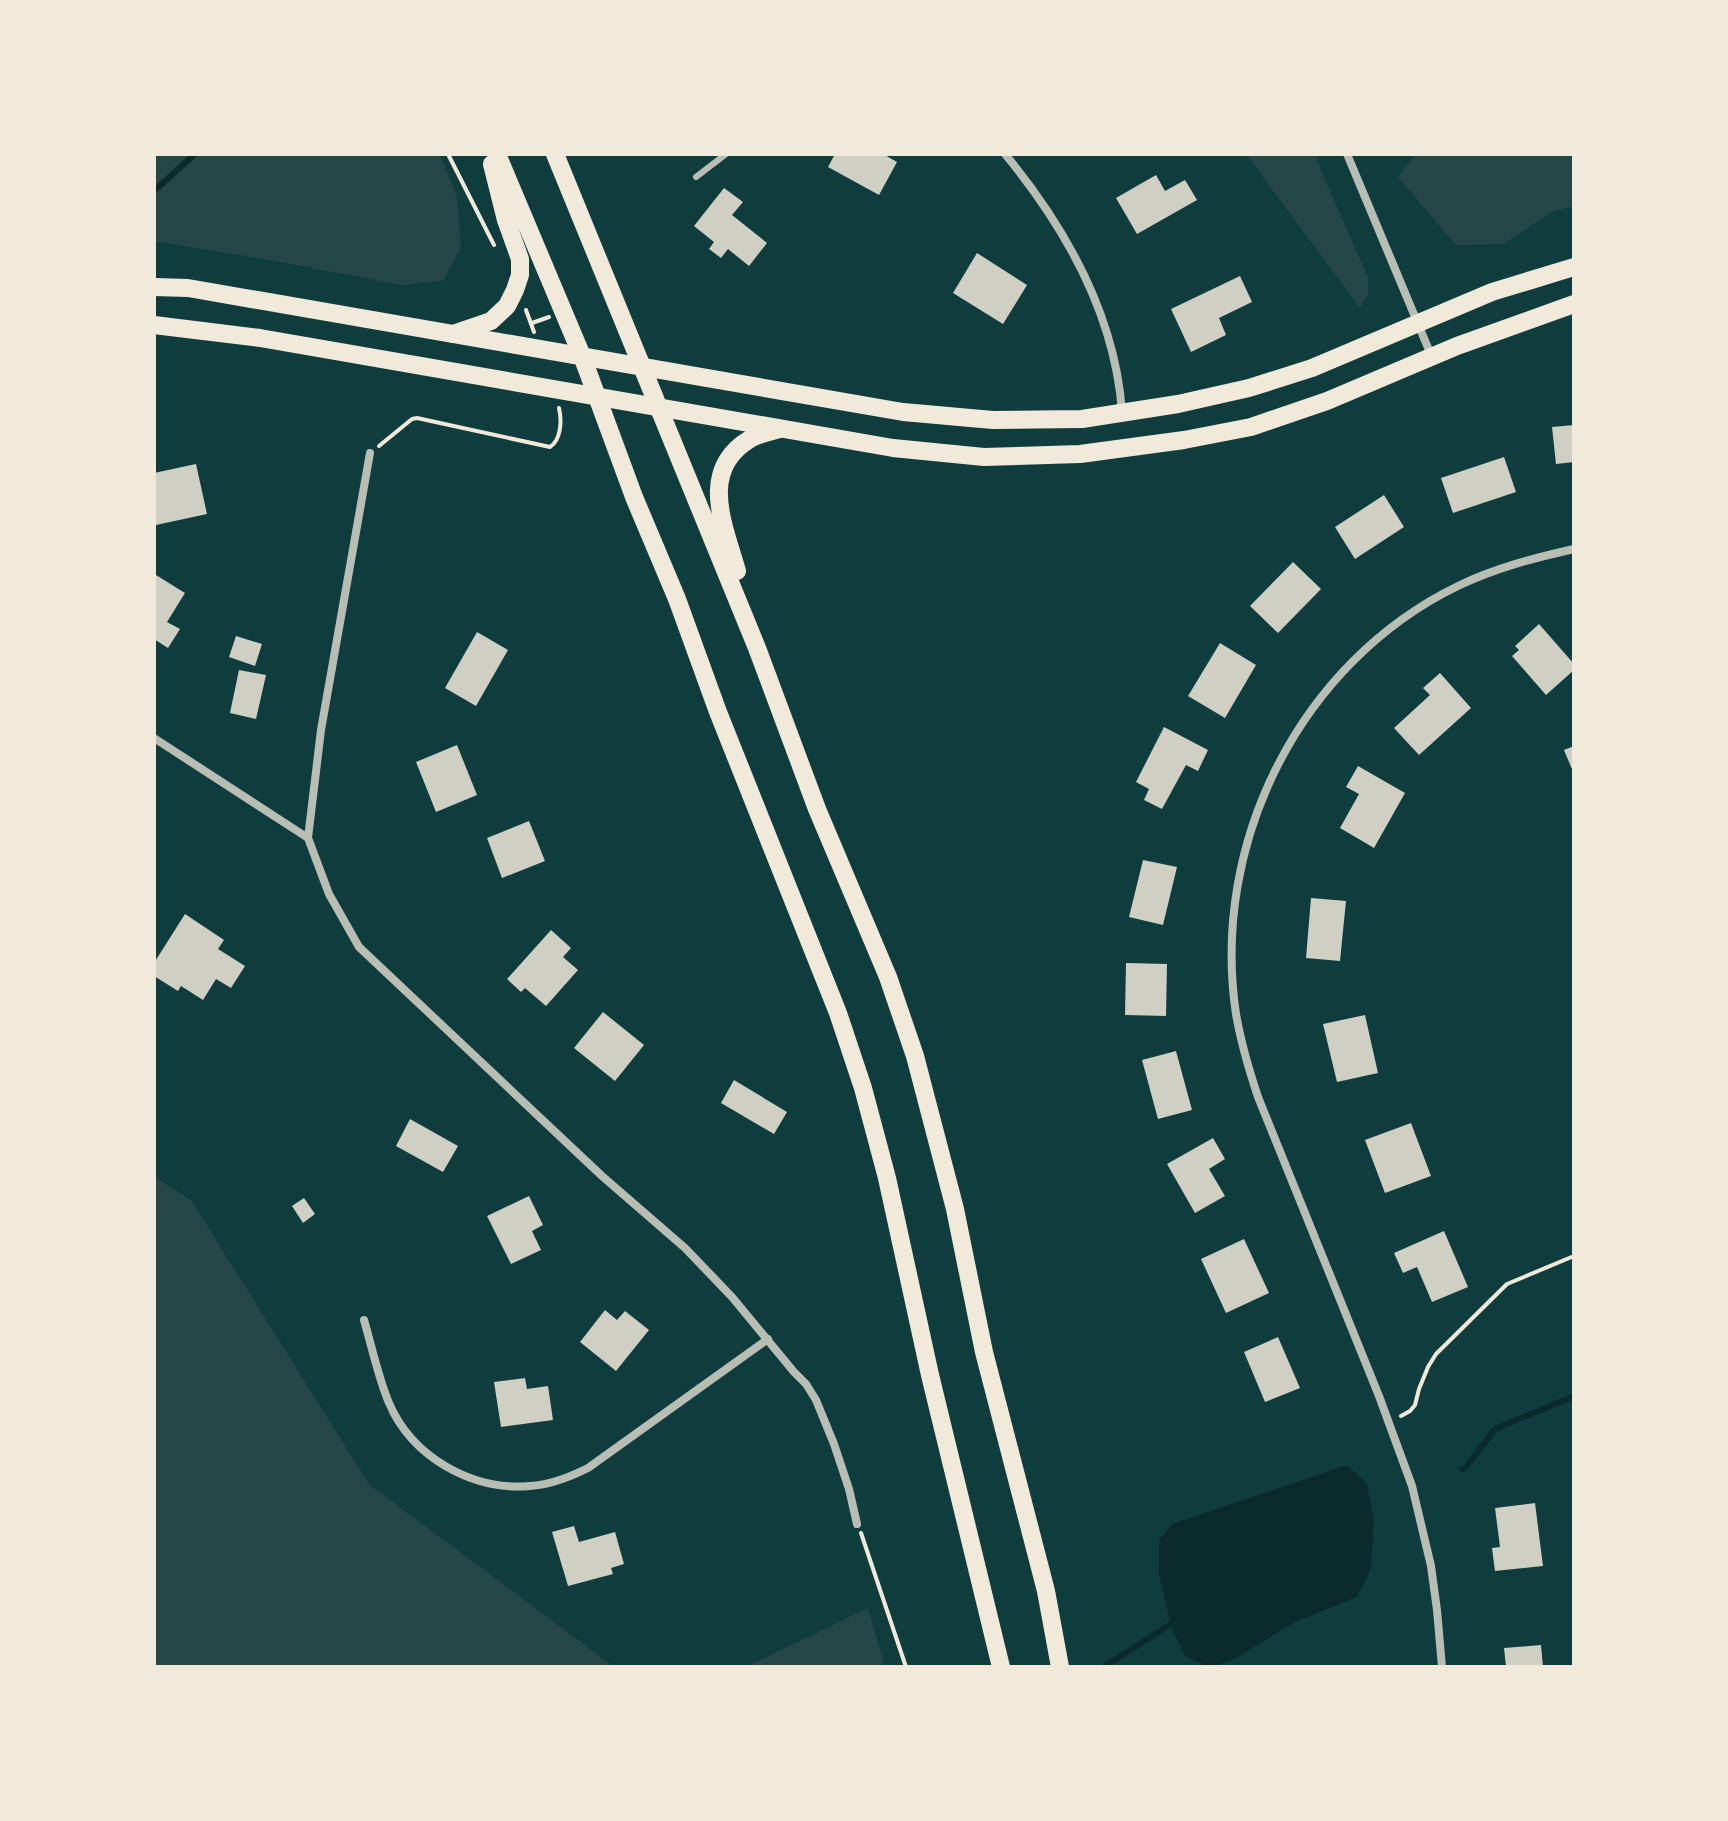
<svg xmlns="http://www.w3.org/2000/svg" width="1728" height="1821" font-family="Ubuntu,sans-serif">
<style>
.green{fill:#244646}
.water{fill:#0a2a2b}
.lines{fill:none;stroke-linecap:round;stroke-linejoin:round}
.stream{stroke:#0a2a2b;stroke-width:6}
.building{fill:#cfcfc3}
.path{stroke:#f1e9da;stroke-width:4}
.service{stroke:#b8beb3;stroke-width:6}
.minor{stroke:#b8beb3;stroke-width:8}
.primary{stroke:#f1e9da;stroke-width:18}
.trunk{stroke:#f1e9da;stroke-width:18}
</style>
<rect width="100%" height="100%" fill="#0f3d3e"/>
<!-- green -->
<path class="green" d="M154 154H440L457 197 461 248 443 281 402 285 259 258 154 241Z
M1246 154H1316L1322 173 1368 277V295L1360 308Z
M1416 154H1574V206L1551 212 1504 244 1456 245 1398 177Z
M154 1176 191 1200 369 1484 614 1667H154Z
M868 1608 885 1667H746Z"/>
<!-- water -->
<path class="water" d="M1347 1465 1367 1484 1374 1521 1371 1568 1357 1597 1295 1622 1231 1661 1209 1667 1185 1656 1172 1628 1159 1574V1540L1172 1524Z"/>
<g class="lines">
<!-- stream -->
<path class="stream" d="M154 191 195 154
M1462 1469 1466 1467 1495 1429 1574 1396
M1104 1667 1177 1620"/>
</g>
<!-- building -->
<path class="building" d="M835 154H883L897 162 879 195 828 167Z
M1156 175 1165 191 1185 180 1197 200 1137 234 1116 198Z
M724 188 743 202 732 215 767 243 749 266 728 249 721 258 709 249 714 242 694 226Z
M977 253 1027 285 1003 324 953 293Z
M1240 276 1252 302 1219 318 1226 335 1191 352 1171 309Z
M1574 425V462L1556 464 1552 427Z
M1504 457 1516 492 1453 513 1441 478Z
M196 464 207 514 156 525 154 517V473Z
M1384 495 1404 527 1355 559 1335 527Z
M1293 562 1321 589 1278 633 1250 606Z
M156 575 185 593 167 622 180 629 168 648 154 639V577Z
M1539 624 1574 664V670L1546 695 1512 656 1519 650 1515 646Z
M477 632 508 650 476 706 445 688Z
M236 636 262 644 255 666 229 657Z
M1220 643 1256 665 1225 718 1188 696Z
M239 670 266 675 256 719 230 713Z
M1440 673 1471 708 1419 755 1394 728 1430 695 1423 688Z
M1164 727 1208 750 1198 771 1186 765 1162 809 1144 800 1149 789 1136 782Z
M457 745 477 795 436 812 416 762Z
M1574 746V774L1564 750Z
M1358 766 1405 793 1374 848 1340 828 1359 794 1346 787Z
M529 821 545 861 502 878 487 838Z
M1143 860 1177 867 1163 925 1129 917Z
M1311 898 1346 901 1340 961 1306 958Z
M185 914 224 940 218 949 245 966 231 988 216 979 203 1000 181 986 178 991 154 976V963Z
M551 930 571 948 563 957 578 970 546 1006 525 988 521 992 507 979Z
M1126 963 1167 964 1166 1016 1125 1015Z
M603 1012 644 1045 615 1081 574 1048Z
M1365 1015 1378 1073 1337 1082 1323 1024Z
M1176 1051 1192 1110 1158 1119 1142 1060Z
M734 1080 787 1112 774 1134 721 1103Z
M410 1119 458 1146 443 1172 396 1146Z
M1411 1123 1431 1176 1385 1193 1365 1140Z
M1213 1138 1225 1159 1209 1169 1225 1196 1195 1213 1167 1164Z
M529 1196 543 1225 532 1231 541 1250 511 1264 487 1216Z
M304 1198 315 1214 303 1223 292 1206Z
M1444 1231 1468 1287 1432 1302 1417 1267 1403 1273 1394 1253Z
M1244 1239 1269 1293 1226 1313 1201 1259Z
M605 1310 617 1320 625 1311 649 1330 616 1371 580 1342Z
M1278 1337 1300 1388 1265 1402 1244 1352Z
M525 1378 527 1389 548 1386 553 1420 501 1427 494 1382Z
M1535 1503 1543 1566 1495 1571 1492 1548 1500 1547 1495 1508Z
M574 1526 579 1542 615 1532 624 1564 611 1568 613 1574 568 1586 552 1532Z
M1541 1645 1543 1667H1506L1504 1648Z"/>
<g class="lines">
<!-- path -->
<path class="path" d="M448 154 494 245
M526 310 534 332
M532 323 549 317
M379 446 412 419 417 418 550 447C561 440 562 421 559 408
M1401 1416 1410 1411 1415 1405 1419 1389 1428 1367 1436 1354 1507 1284 1574 1256
M861 1533 906 1667"/>
<!-- service -->
<path class="service" d="M696 177 726 154"/>
<!-- minor -->
<path class="minor" d="M1005 154C1066 228 1115 314 1122 412
M1347 154 1431 355
M370 453 321 730 308 838 329 894 359 947 602 1176 685 1248 732 1297 794 1372 806 1384 816 1400 834 1444 849 1489 857 1524
M154 738 308 838
M364 1320C372 1347 378 1377 389 1403 412 1457 472 1491 530 1486 550 1485 570 1477 588 1468L768 1339
M1442 1667 1437 1610 1431 1566 1412 1486 1379 1396 1258 1097C1249 1070 1241 1043 1236 1014 1210 842 1301 662 1458 586 1495 568 1534 558 1574 549"/>
<!-- primary -->
<path class="primary" d="M154 287 188 288 903 412 993 420 1082 419 1178 404 1249 388 1312 368 1492 292 1574 267
M154 325 260 338 893 448 984 457 1080 454 1184 440 1251 427 1327 401 1457 346 1574 304"/>
<!-- trunk -->
<path class="trunk" d="M497 154 582 356 634 497 677 599 718 712 838 1013 863 1088 887 1178 930 1375 1001 1667
M555 154 757 648 817 809 888 977 915 1056 955 1209 984 1352 1046 1591 1060 1667
M453 334 491 321 507 306 515 290 520 275V259L506 220 492 164
M737 571C724 525 698 470 750 439 758 434 770 432 780 429"/>
</g>
<!-- border -->
<rect width="1728" height="1821" fill="none" stroke="#f1e9da" stroke-width="312"/>
</svg>
